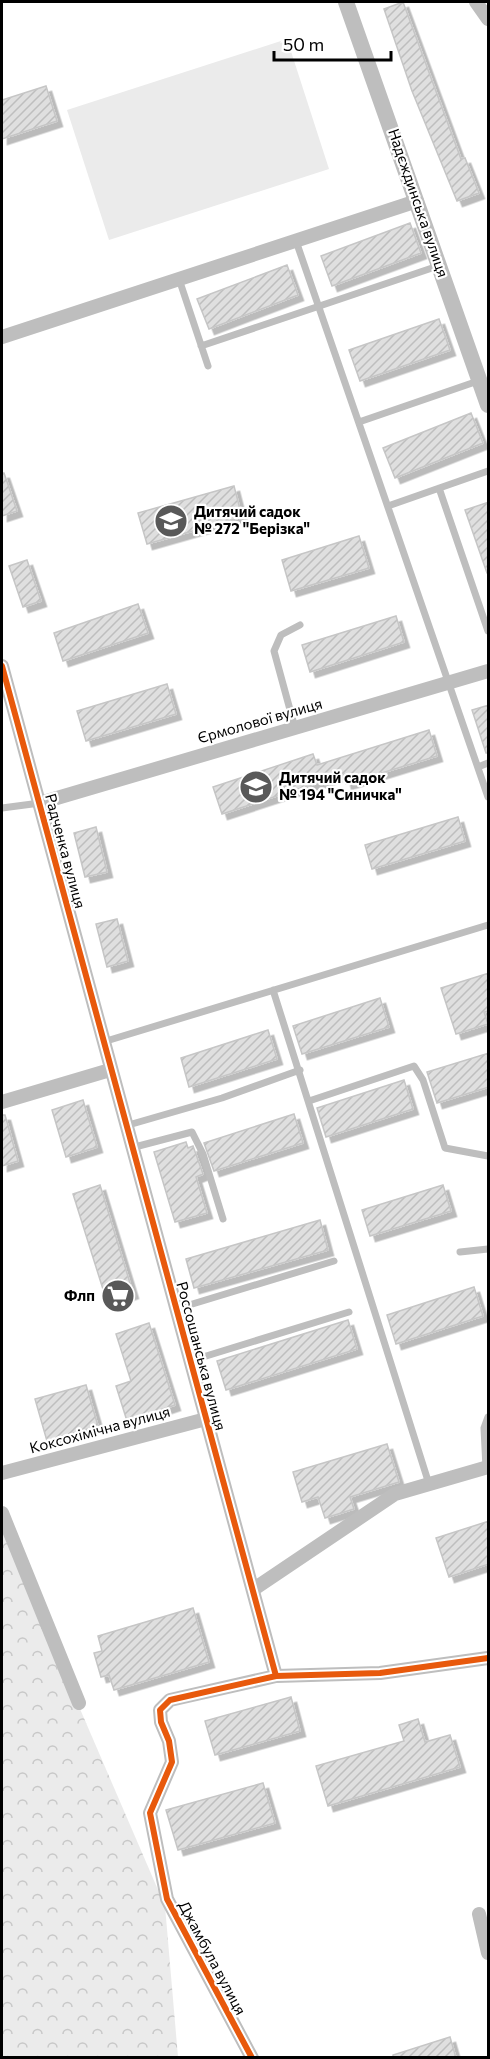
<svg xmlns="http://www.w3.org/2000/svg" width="490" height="2059" font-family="Commissioner,sans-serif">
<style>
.forest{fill:url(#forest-crowns)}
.pitch{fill:#ebebeb}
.building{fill:url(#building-hatch);stroke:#c6c6c6;stroke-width:1.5;filter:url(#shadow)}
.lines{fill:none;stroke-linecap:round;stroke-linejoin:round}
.service{stroke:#bebebe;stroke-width:7}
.minor{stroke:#bebebe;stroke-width:14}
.tertiary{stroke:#bebebe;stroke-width:16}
.cycleway-casing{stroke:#fff;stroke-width:10}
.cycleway{stroke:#e8590c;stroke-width:6}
.labels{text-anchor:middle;stroke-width:4.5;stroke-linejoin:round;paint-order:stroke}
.street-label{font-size:15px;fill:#000;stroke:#fff}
.poi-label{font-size:15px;font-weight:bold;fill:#000;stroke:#fff;text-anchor:start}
</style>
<defs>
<pattern id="forest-crowns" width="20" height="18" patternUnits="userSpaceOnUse" patternTransform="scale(1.5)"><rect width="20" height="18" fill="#ebebeb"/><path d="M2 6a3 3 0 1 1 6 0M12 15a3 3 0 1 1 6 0" fill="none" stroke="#c8c8c8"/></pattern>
<pattern id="building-hatch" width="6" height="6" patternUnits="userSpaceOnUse" patternTransform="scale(1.5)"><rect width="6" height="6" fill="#dfdfdf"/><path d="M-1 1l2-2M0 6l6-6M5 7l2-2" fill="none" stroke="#bebebe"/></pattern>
<filter id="shadow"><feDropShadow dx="5.5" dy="5.5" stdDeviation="0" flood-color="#0004"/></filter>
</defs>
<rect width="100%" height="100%" fill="#fff"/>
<!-- forest -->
<path class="forest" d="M2 1528 165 1906 178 2057H2Z"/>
<!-- pitch -->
<path class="pitch" d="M287 39 329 169 109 240 67 110Z"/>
<!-- building -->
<path class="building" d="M403 2 461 159 465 158 479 193 457 201 412 91 384 9Z
M46 86 57 121 2 139V100Z
M410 223 421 253 332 286 321 256Z
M287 265 298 295 209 329 197 299Z
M439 319 450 350 360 381 349 350Z
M471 413 483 443 395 478 383 448Z
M2 473H4L17 511 2 516Z
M234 486 242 517 147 544 138 513Z
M489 502V573H487L465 510Z
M359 536 369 568 291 591 282 560Z
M27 560 41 601 23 607 9 566Z
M138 604 148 633 63 661 54 633Z
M396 616 404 642 310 672 302 645Z
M167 684 176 714 86 741 77 711Z
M489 705V753H486L472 710Z
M429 730 437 756 346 784 344 774 222 814 213 787 313 754 317 765Z
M458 817 465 841 372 869 365 845Z
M96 827 107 872 85 877 74 833Z
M117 919 128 961 107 967 96 924Z
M489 973V1011L484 1012 488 1024 456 1034 441 988Z
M380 998 389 1027 302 1054 293 1026Z
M268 1030 277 1059 189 1087 181 1058Z
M489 1053V1087L437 1103 427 1072Z
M404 1080 413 1109 326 1137 317 1108Z
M83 1100 97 1147 66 1157 52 1110Z
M294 1114 303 1143 214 1171 204 1143Z
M2 1115H5L18 1161 2 1166Z
M186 1142 188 1148 193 1146 203 1174 196 1177 207 1213 175 1222 154 1152Z
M100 1185 133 1293 107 1302 73 1194Z
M443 1185 451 1211 370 1236 362 1210Z
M320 1220 328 1250 194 1288 186 1259Z
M474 1287 483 1316 396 1344 387 1315Z
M348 1320 357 1349 226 1390 217 1361Z
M149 1323 175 1405 127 1421 116 1386 131 1381 116 1334Z
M86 1385 98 1426 47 1441 35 1399Z
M387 1444 399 1482 350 1497 354 1509 325 1518 318 1497 302 1502 293 1472Z
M489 1521V1564L449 1577 436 1538Z
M193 1608 209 1662 114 1690 109 1675 101 1677 94 1653 102 1651 98 1636Z
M291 1697 300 1731 215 1755 205 1721Z
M418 1719 425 1742 450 1735 460 1767 328 1806 316 1766 404 1741 399 1725Z
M263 1783 275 1823 178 1850 166 1810Z
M450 2037 456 2058H393V2055Z"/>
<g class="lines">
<!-- service -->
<path class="service" d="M296 241 488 797
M179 279 208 366
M201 346 438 266
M359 422 478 381
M439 488 488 631
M388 506 488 471
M295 728 274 651 281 635 300 625
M478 767 488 763
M2 808 40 803
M273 990 429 1484
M103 1042 488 925
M309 1101 414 1066 423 1080 445 1148 488 1156
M125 1126 222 1098 300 1070
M131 1148 192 1132 203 1154 223 1219
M460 1252 488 1249
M176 1309 334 1261
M190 1361 349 1312
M486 1468 484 1428 488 1417"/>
<!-- minor -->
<path class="minor" d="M476 2 488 19
M2 337 417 201
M2 666 276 1676
M40 803 488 671
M2 1102 110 1070
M2 1473 206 1419
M2 1513 79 1703
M254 1589 395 1494 488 1467
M479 1914 488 1953
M252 2058 167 1899 150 1813 172 1762 169 1741 161 1722 160 1710 170 1700 276 1676 380 1673 488 1658"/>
<!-- tertiary -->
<path class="tertiary" d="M346 2 488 405"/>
<defs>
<path id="cycleway" d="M2 666 276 1676
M252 2058 167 1899 150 1813 172 1762 169 1741 161 1722 160 1710 170 1700 276 1676 380 1673 488 1658"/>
</defs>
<!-- cycleway casing -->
<use href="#cycleway" class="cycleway-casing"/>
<!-- cycleway -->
<use href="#cycleway" class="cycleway"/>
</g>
<!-- icons -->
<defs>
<symbol id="school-disc" viewBox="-11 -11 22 22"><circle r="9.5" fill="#595959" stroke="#fff"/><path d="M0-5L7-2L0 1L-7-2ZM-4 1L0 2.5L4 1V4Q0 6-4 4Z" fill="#fff"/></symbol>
<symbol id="supermarket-disc" viewBox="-11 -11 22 22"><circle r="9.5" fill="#595959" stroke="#fff"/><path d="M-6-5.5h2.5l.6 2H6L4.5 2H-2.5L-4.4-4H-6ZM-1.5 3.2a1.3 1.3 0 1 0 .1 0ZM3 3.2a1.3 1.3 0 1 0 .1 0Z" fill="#fff"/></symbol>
</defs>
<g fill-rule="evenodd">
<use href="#school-disc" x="152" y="502" width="38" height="38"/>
<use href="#school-disc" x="237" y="768" width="38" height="38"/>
<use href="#supermarket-disc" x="99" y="1277" width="38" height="38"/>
</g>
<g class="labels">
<!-- street labels -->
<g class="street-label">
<text transform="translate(418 203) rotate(71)" y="5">Надєждинська вулиця</text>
<text transform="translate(260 721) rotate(-16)" y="5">Єрмолової вулиця</text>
<text transform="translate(65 851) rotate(75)" y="5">Радченка вулиця</text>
<text transform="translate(201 1356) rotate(75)" y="5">Россошанська вулиця</text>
<text transform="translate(100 1430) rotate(-15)" y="5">Коксохімічна вулиця</text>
<text transform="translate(212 1958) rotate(62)" y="5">Джамбула вулиця</text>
</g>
<!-- poi labels -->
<g class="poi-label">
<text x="194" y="517">Дитячий садок<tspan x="194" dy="17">№ 272 "Берізка"</tspan></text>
<text x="279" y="783">Дитячий садок<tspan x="279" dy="17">№ 194 "Синичка"</tspan></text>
<text x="95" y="1301" text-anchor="end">Флп</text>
</g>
</g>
<!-- border -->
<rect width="490" height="2059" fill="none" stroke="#000000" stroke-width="6"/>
<!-- scale -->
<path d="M274 51v9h117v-9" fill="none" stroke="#000000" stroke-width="3"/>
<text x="283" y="51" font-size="18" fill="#000000" stroke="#ffffff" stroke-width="4.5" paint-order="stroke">50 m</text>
</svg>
